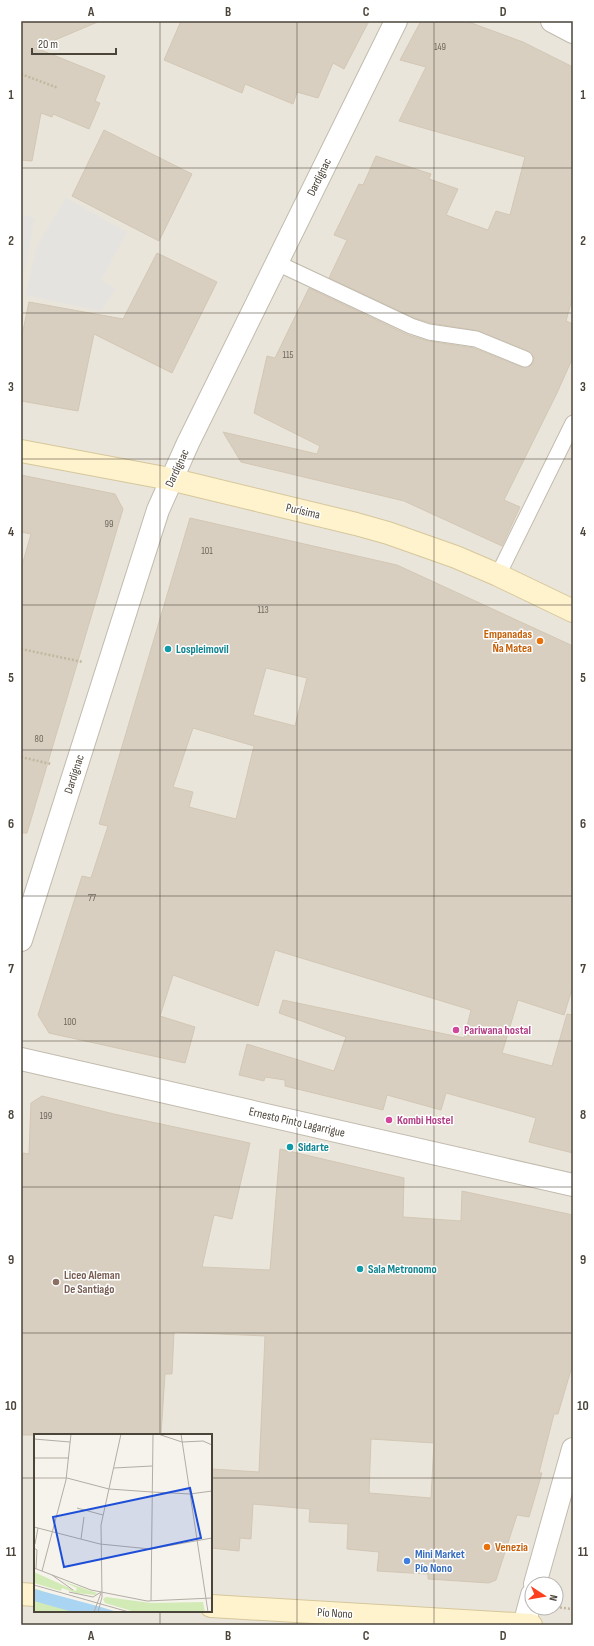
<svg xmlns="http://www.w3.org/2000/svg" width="594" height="1646" font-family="'Sofia Sans Condensed',sans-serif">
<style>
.residential{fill:#eae5da;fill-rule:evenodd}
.parking{fill:#e5e3e0}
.building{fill:#d8cfc1;stroke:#d3c7b4;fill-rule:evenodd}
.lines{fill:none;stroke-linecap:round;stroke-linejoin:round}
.service-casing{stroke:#c2bbae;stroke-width:17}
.minor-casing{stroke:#c2bbae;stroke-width:24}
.secondary-casing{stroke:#d6c79b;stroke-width:24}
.path{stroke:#c4b79f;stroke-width:2.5;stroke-dasharray:2 2;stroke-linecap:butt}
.service{stroke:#fff;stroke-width:15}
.minor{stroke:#fff;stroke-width:22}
.secondary{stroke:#fff3cd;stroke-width:22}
.grid{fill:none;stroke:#4b4439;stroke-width:1;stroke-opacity:0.55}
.food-dot{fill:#e8710a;stroke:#fff;stroke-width:1.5}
.culture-dot{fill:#0f9aa8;stroke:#fff;stroke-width:1.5}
.hotel-dot{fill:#d1479c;stroke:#fff;stroke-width:1.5}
.education-dot{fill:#8d6e63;stroke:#fff;stroke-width:1.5}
.shop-dot{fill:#3f7fe0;stroke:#fff;stroke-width:1.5}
.labels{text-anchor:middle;stroke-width:3;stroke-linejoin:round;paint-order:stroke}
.number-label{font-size:10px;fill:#6e675b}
.street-label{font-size:12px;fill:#4b4439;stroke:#fff}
.food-label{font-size:12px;font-weight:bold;fill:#c56008;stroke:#fff;text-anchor:end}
.culture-label{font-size:12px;font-weight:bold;fill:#0d838f;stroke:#fff;text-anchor:start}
.hotel-label{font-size:12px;font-weight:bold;fill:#b23c85;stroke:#fff;text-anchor:start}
.education-label{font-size:12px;font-weight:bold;fill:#785e54;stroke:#fff;text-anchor:start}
.shop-label{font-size:12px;font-weight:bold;fill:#366cbe;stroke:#fff;text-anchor:start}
.inset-road{fill:none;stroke:#b2ada4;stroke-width:1}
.view{fill:#1d4ed8;fill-opacity:0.15;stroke:#1d4ed8;stroke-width:2}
.inset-edge{fill:none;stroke:#4b4439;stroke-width:2}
.neatline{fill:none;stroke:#4b4439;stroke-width:1.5}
.grid-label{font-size:13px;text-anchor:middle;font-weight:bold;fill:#4b4439}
</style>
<rect width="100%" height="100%" fill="#f6f3ec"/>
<!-- residential -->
<path class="residential" d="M21 21H573V1625H21ZM35 1435H211V1611H35ZM532 1584H556V1608H532Z"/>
<!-- parking -->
<path class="parking" d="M66 198 127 232 101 280 115 289 101 311 25 295 37 246Z
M21 215 35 218 21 289Z"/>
<!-- building -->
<path class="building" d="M21 21H100L36 48 105 76 95 101 100 103 89 129 53 114 52 117 41 113 32 161 21 160Z
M181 21H369L344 69 333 63 318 98 297 92 293 104 245 84 242 93 164 60Z
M421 21H466L523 42 573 67V296L566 321 573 324V357L557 393 504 500 520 507 502 546 404 501 241 462 223 432 317 454 320 446 254 413 267 356 275 358 309 288 408 335 428 341 474 348 522 367 530 366 533 363 534 357 528 351 479 331 431 323 414 318 329 278 347 240 334 235 359 184 363 185 376 156 431 174 429 179 458 189 446 215 488 230 496 211 510 215 525 157 399 121 426 67 400 60Z
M104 130 192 174 159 241 72 196Z
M157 253 217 282 172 373 94 334 78 411 21 401V340L29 302 123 319Z
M21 475 115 494 123 509 27 833H21V569L31 534 21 532Z
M190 518 397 565 573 646V986L564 1015 518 1000 502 1053 552 1066 567 1014 573 1015V1153L529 1142 536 1118 446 1093 441 1110 387 1095 383 1110 285 1086V1080L265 1077 264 1081 239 1075 247 1044 334 1071 346 1037 279 1013 283 1000 464 1038 471 1010 275 950 258 1006 173 975 160 1016 195 1027 185 1063 49 1033 38 1015 82 876 91 878 108 826 99 824ZM266 668 307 678 295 726 253 715ZM193 728 254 746 236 819 189 807 193 792 173 787Z
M42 1096 114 1114 250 1143 232 1219 214 1215 202 1267 270 1270 280 1149 404 1178 403 1217 461 1221 462 1191 573 1215V1363L558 1414H554L539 1473H542L529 1517 517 1515 496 1580 489 1583 428 1579V1574L377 1571 379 1552 347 1549 348 1524 309 1522 310 1509 253 1504 251 1539 240 1538 239 1551 211 1548 212 1469 259 1472 265 1336 174 1332 172 1374H165L161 1435H21V1193L23 1153 29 1154 31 1103ZM371 1439 434 1443 431 1498 369 1493Z"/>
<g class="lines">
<defs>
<path id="service" d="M277 263 411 326 429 332 476 339 525 359
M498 575 573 423"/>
<path id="minor" d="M552 21 573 32
M21 940 158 510 188 443 396 21
M21 1059 573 1185
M535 1584 573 1449
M524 1625 532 1595"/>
<path id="secondary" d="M21 451 170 479 356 524 388 533 456 557 498 575 573 611
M21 1594 35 1595
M211 1606 531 1625"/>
</defs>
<!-- service casing -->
<use href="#service" class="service-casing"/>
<!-- minor casing -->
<use href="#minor" class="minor-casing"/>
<!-- secondary casing -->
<use href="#secondary" class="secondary-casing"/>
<!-- path -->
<path class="path" d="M21 74 58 88
M21 649 83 662
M21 757 51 764
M556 1607 573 1609"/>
<!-- service -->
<use href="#service" class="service"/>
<!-- minor -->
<use href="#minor" class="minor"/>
<!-- secondary -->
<use href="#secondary" class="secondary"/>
</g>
<!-- grid -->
<path class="grid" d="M160 21V1435M297 21V1625M434 21V1625M21 168H573M21 313H573M21 459H573M21 605H573M21 750H573M21 896H573M21 1041H573M21 1187H573M21 1333H573M21 1478H35M211 1478H573M160 1611V1625"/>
<!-- markers -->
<g class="food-dot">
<circle cx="540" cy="641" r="4"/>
<circle cx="487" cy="1547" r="4"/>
</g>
<g class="culture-dot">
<circle cx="168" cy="649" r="4"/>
<circle cx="290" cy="1147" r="4"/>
<circle cx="360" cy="1269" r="4"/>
</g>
<g class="hotel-dot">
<circle cx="456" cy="1030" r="4"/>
<circle cx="389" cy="1120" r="4"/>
</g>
<circle class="education-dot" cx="56" cy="1282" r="4"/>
<circle class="shop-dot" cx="407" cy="1561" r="4"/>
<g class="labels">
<!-- number labels -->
<g class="number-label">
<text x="440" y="50">149</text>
<text x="288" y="358">115</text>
<text x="109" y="527">99</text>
<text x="207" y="554">101</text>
<text x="263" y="613">113</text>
<text x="39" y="742">80</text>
<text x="92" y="901">77</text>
<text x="70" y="1025">100</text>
<text x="46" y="1119">199</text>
</g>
<!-- street labels -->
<g class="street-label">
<text transform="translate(319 177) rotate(-64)" y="4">Dardignac</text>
<text transform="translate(177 468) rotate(-65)" y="4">Dardignac</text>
<text transform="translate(303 511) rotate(13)" y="4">Purísima</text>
<text transform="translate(74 774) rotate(-72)" y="4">Dardignac</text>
<text transform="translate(297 1122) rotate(13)" y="4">Ernesto Pinto Lagarrigue</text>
<text transform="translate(335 1613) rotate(3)" y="4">Pío Nono</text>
</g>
<!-- food labels -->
<g class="food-label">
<text x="532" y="638">Empanadas<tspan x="532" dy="14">Ña Matea</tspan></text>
<text x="495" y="1551" text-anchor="start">Venezia</text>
</g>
<!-- culture labels -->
<g class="culture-label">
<text x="176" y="653">Lospleimovil</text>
<text x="298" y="1151">Sidarte</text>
<text x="368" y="1273">Sala Metronomo</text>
</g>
<!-- hotel labels -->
<g class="hotel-label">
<text x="464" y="1034">Pariwana hostal</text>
<text x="397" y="1124">Kombi Hostel</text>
</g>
<!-- education labels -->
<g class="education-label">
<text x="64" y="1279">Liceo Aleman<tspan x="64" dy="14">De Santiago</tspan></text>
</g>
<!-- shop labels -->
<g class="shop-label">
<text x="415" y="1558">Mini Market<tspan x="415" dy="14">Pío Nono</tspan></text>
</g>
</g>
<!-- overview -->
<g transform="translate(34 1434)">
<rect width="178" height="178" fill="#f6f3ec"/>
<path d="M0 138 42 157 43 154 28 147 63 159 61 161 42 159 28 154 27 157 0 149ZM0 154 16 160 83 178H0ZM72 163 117 169 169 168 171 178H101L71 169 69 165Z" fill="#d2eab5"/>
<path d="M0 155 67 173 83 178H39L0 167Z" fill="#a9d4f2"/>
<path class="inset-road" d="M124 0 148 8 169 7 178 11M147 0 174 178M0 5 36 8M0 24H35M80 34 118 32M0 44H33L75 55 118 58 156 60 178 57M43 74 69 81M0 93 66 110 116 115 178 104M47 105 50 83M1 110 4 94M0 114 3 116 2 135M0 134 57 156 113 167 178 164M8 137 32 46 37 0M18 141 39 156M0 151 95 178M35 158 59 163 67 158M117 167 119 0M60 178 67 159M64 178 68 163 67 91 87 0"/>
<path class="view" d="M156 54 167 104 30 133 19 83Z"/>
<rect width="178" height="178" class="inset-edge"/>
</g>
<!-- border -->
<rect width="594" height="1646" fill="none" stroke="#ffffff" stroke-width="44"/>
<!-- north arrow -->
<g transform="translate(544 1596) rotate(102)"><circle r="19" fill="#ffffff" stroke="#b7b4b0"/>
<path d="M0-3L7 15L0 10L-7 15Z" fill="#fc3f1d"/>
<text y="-6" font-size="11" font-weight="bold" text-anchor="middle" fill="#4b4439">N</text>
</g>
<!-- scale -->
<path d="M32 48v6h84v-6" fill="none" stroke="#4b4439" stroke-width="2"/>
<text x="38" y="48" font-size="12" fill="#4b4439" stroke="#ffffff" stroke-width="3" paint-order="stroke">20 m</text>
<rect x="22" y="22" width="550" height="1602" class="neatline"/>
<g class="grid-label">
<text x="91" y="16">A</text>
<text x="228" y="16">B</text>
<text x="366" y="16">C</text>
<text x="503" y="16">D</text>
<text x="11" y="99">1</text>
<text x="583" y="99">1</text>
<text x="11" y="245">2</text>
<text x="583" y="245">2</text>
<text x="11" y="391">3</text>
<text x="583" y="391">3</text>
<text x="11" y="536">4</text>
<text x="583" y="536">4</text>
<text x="11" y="682">5</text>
<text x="583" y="682">5</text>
<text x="11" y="828">6</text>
<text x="583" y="828">6</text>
<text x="11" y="973">7</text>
<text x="583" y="973">7</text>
<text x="11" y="1119">8</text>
<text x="583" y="1119">8</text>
<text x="11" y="1264">9</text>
<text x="583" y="1264">9</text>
<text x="11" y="1410">10</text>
<text x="583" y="1410">10</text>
<text x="11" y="1556">11</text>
<text x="583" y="1556">11</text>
<text x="91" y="1640">A</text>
<text x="228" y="1640">B</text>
<text x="366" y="1640">C</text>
<text x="503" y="1640">D</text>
</g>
</svg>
